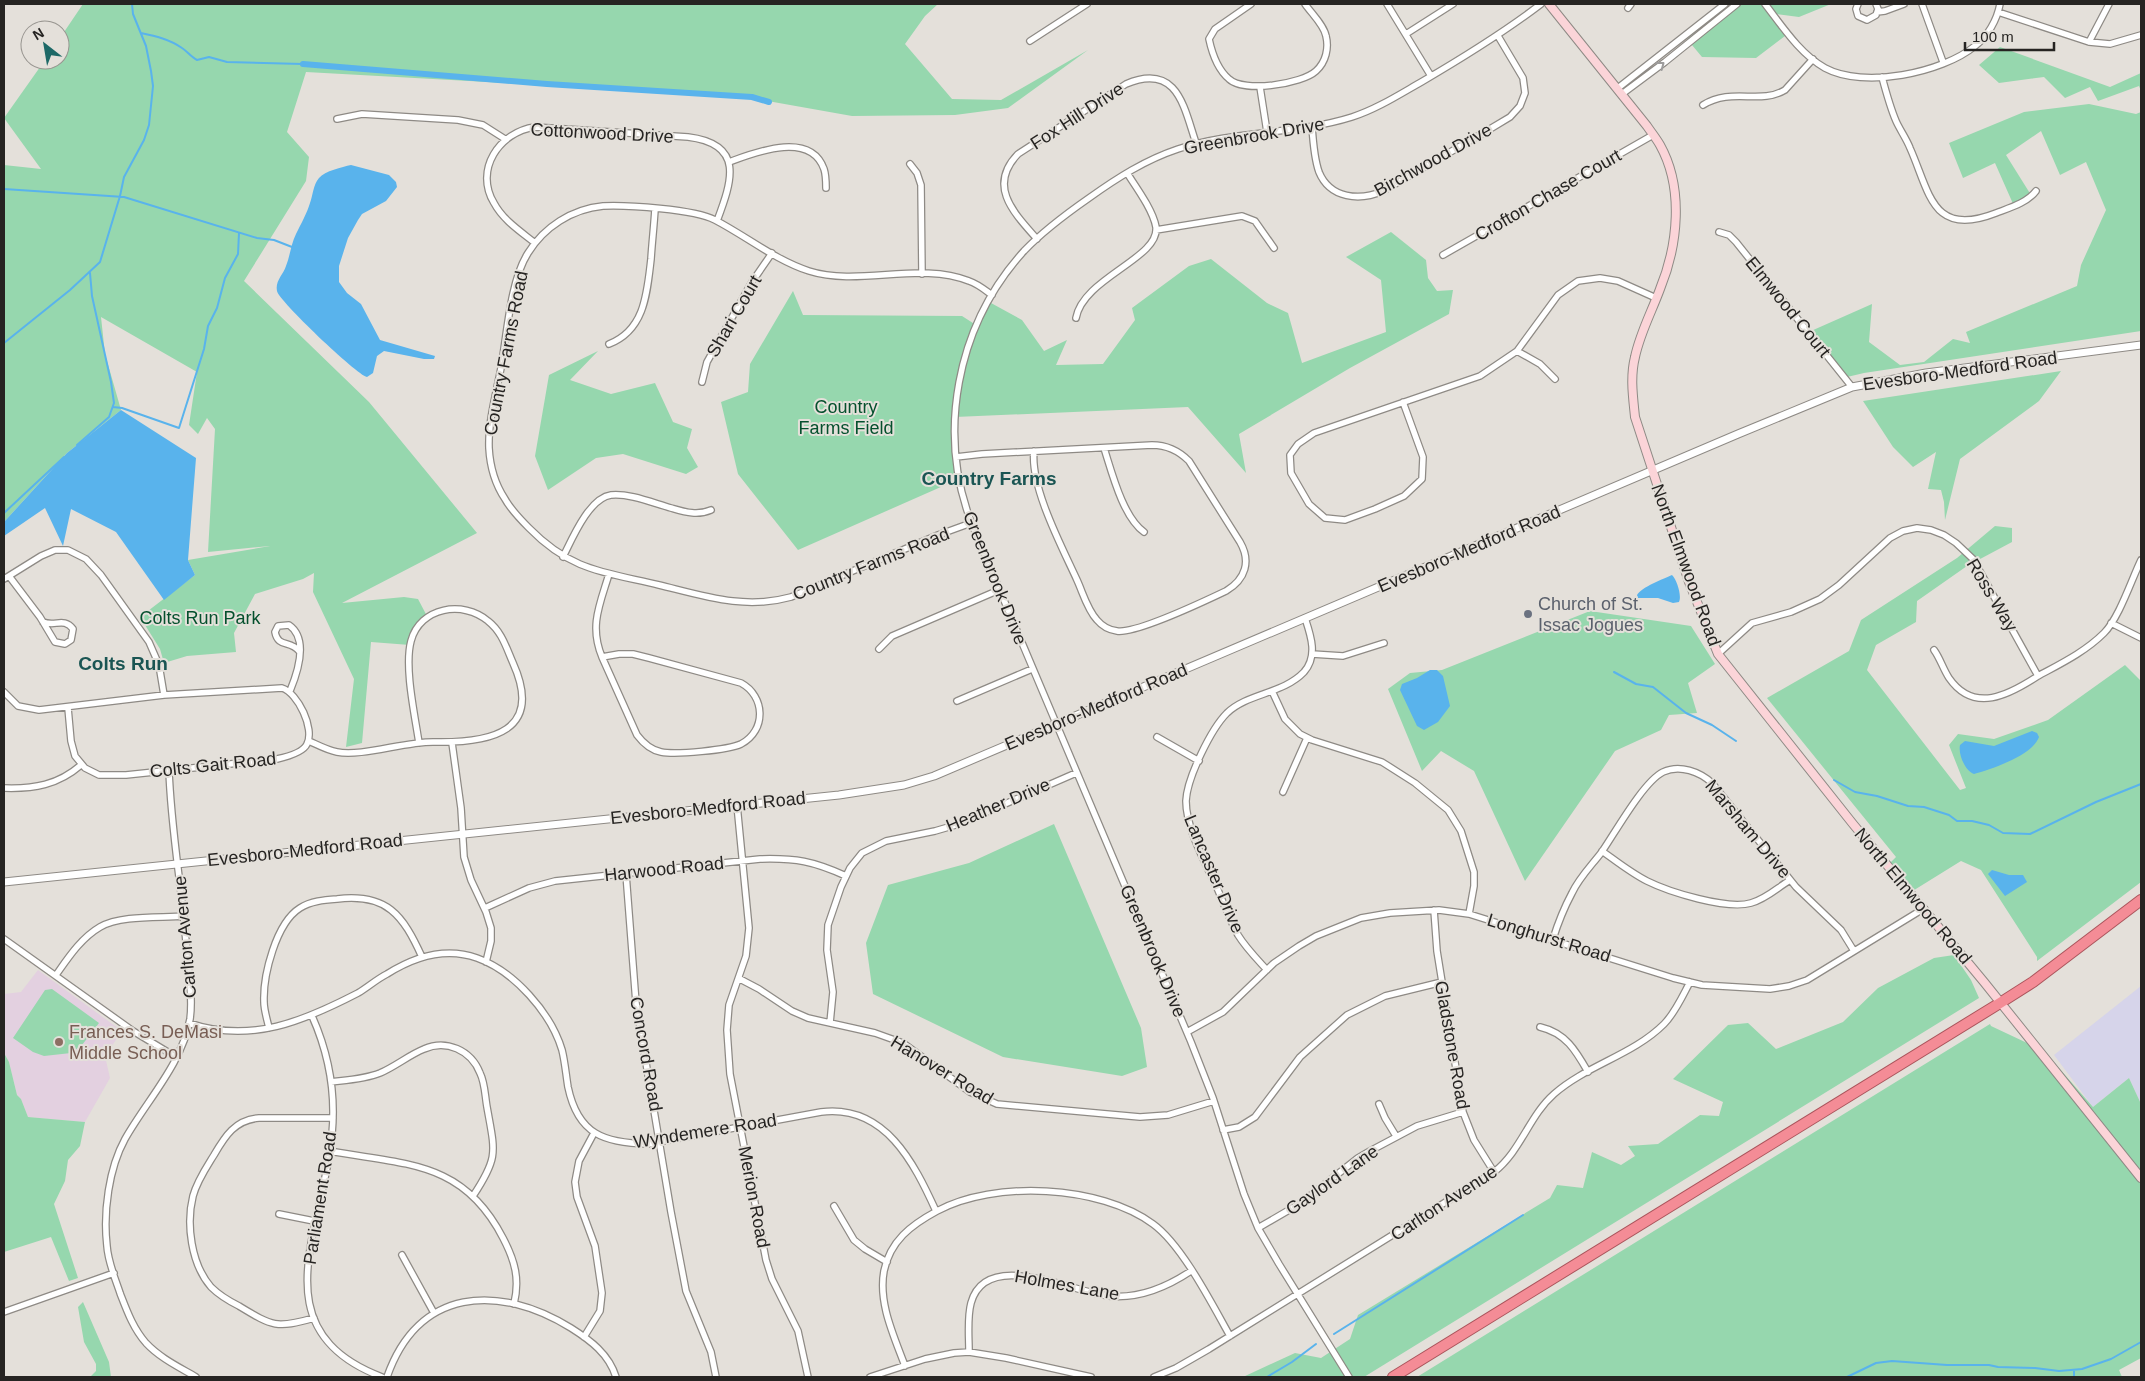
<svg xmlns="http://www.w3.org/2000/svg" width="2145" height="1381" font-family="Helvetica,sans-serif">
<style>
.commercial{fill:#d6d4ea}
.education{fill:#e3d0e0}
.green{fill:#96d7ae}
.water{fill:#59b3ec}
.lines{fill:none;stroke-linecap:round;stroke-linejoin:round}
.stream{stroke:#59b3ec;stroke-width:2}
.canal{stroke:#59b3ec;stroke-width:6}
.minor-casing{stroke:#8e8a85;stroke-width:8}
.tertiary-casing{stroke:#8e8a85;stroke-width:9}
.secondary-casing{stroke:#8e8a85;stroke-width:10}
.trunk-casing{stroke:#ab555c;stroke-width:12}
.minor{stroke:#fff;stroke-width:5.5}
.tertiary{stroke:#fff;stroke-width:7}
.secondary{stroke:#fbd4d8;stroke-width:8}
.trunk{stroke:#f48c96;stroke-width:10}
.oneway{stroke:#9d9c9c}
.worship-dot{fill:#6b7280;stroke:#e4e0da;stroke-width:2}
.education-dot{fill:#8d6e63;stroke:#e4e0da;stroke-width:2}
.labels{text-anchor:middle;stroke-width:4;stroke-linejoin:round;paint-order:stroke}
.street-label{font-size:18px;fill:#262422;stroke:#e4e0da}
.park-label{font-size:18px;fill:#04502d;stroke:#e4e0da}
.worship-label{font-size:18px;fill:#5b616d;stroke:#e4e0da;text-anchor:start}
.education-label{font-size:18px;fill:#785e54;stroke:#e4e0da;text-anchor:start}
.neighbourhood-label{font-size:19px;font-weight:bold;fill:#1a5553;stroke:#e4e0da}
</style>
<rect width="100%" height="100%" fill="#e4e0da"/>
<!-- commercial -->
<path class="commercial" d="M2141 986V1104L2129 1078 2093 1107 2054 1055Z"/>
<!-- education -->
<path class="education" d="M38 970 122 1031 105 1056 110 1078 85 1122 28 1117 21 1099 17 1095 9 1062 4 1053V994L21 992Z"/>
<!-- green -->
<path class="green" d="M83 4H938L925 16 905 44 952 99 1001 100 1088 50 1008 108 955 115 852 116 739 96 306 72 287 132 309 157 306 181 244 281 369 402 477 533 342 603 404 597 418 599 428 618 410 645 371 642 362 743 346 747 354 679 313 592 314 573 303 579 255 594 234 633 236 652 187 656 164 663 160 649 140 617 195 575 188 560 270 546 208 552 215 429 207 418 198 434 189 425 197 372 101 317 105 354 121 410 67 453 4 522V165L41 169 4 118 45 60H60V38Z
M1733 4H1831L1799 17 1776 14 1789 33 1756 58 1702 57 1687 39Z
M2000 47 2110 87 2141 73V91L2139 86 2098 101 2090 87 2065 98 2044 77 1999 83 1979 65Z
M2089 104 2136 114 2141 112V331L1864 373 1847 377 1811 331 1872 304 1869 342 1900 365 1924 362 1953 339 1970 343 1966 332 2077 286 2081 265 2106 210 2086 162 2060 175 2041 131 2006 155 2031 195 2014 206 1995 163 1963 178 1949 143 2024 112Z
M1391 232 1426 260 1428 278 1437 291 1453 290 1449 314 1350 368 1239 434 1246 473 1188 407 955 417 959 479 798 550 738 474 721 402 748 392 750 364 793 291 803 315 962 316 976 325 991 303 1022 320 1044 351 1067 340 1056 365 1103 364 1135 320 1132 308 1189 266 1211 259 1267 303 1288 313 1302 363 1386 332 1381 280 1346 257Z
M598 351 570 380 611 394 655 383 673 422 692 429 687 448 698 467 686 474 623 454 596 458 548 490 535 456 549 375Z
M2061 371 2039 401 1960 459 1945 520 1944 502 1941 490 1928 489 1936 452 1913 467 1893 447 1863 401Z
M1995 526 2012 528V542L1967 566 1917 601 1916 622 1876 645 1867 670 1960 790 1966 788 1949 745 1958 734 1994 739 2048 720 2125 665 2141 681V882L2037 961V957L1981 870 1961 861 1911 892 1889 864 1896 857 1767 698 1849 651 1861 620 1957 558Z
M1590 611 1691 626 1715 664 1688 683 1697 713 1669 715 1661 730 1615 751 1525 881 1474 771 1441 751 1422 771 1388 689 1410 673 1442 670Z
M1054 824 1141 1028 1147 1067 1122 1076 1003 1057 873 994 866 943 888 885 969 863Z
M1954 955 1971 980 1979 998 1364 1377H1243L1295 1353 1321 1358 1350 1339 1358 1315 1550 1198 1557 1185 1583 1188 1592 1152 1621 1165 1635 1156 1628 1146 1658 1144 1700 1115 1719 1116 1723 1102 1673 1079 1728 1025 1748 1023 1776 1049 1843 1022 1878 988 1934 958Z
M52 989 99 1023 82 1045 71 1053 44 1056 33 1052 13 1038 45 990Z
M1990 1024 1991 1026 2044 1051 2093 1107 2129 1078 2141 1104V1358L2119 1370 2122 1377H1417Z
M4 1053 9 1062 17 1095 21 1099 28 1117 85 1122 80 1146 68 1160 65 1181 54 1204 78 1278 69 1281 51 1237 4 1252Z
M83 1302 109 1362 111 1377H90L96 1371V1364L84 1342 78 1307Z"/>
<!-- water -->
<path class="water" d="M351 165 389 175 396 182 397 187 386 201 362 214 358 220 348 238 339 266V282L347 293 361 304 380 340 435 356 434 359H424L384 351 377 356 373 373 367 377C357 375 278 300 277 291 275 281 283 275 286 266 290 256 291 244 296 234 301 224 307 213 310 203 313 195 313 185 319 178 325 171 342 167 351 165Z
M121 410 196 458 188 560 195 575 164 600 116 532 71 509 63 546 45 508 4 536V522L67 453Z
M1672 575C1677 580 1682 596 1679 602L1673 603 1658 598H1638L1637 595C1642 587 1663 579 1672 575Z
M1430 670H1437L1443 676 1450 706 1438 722 1424 730 1417 726 1400 690 1402 684 1417 678Z
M2032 731 2037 733 2039 737C2033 755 1992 769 1974 774 1965 771 1958 754 1960 745L1965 741 1994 746Z
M1992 870 2009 875H2023L2027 882 2005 896 1988 874Z"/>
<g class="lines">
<!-- stream -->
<path class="stream" d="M141 33C155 36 169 39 182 48 187 51 191 57 197 60L209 57 227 62 303 64
M4 189 124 197 257 238 274 240 292 247
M4 343 70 290 100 262 120 196 124 177 144 140 149 125 153 86 151 71 146 46 133 14 132 4
M113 407 122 408 179 428 204 349 208 326 217 308 225 278 238 254 239 233
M77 445 109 417 114 403 111 382 92 296 90 273
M4 513 64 457
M1614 672 1636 684 1653 687 1686 713 1712 725 1736 741
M1834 780 1855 792 1877 796 1908 806 1924 807 1949 815 1957 821H1972L1989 825 2003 833 2030 834 2096 802 2141 784
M1334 1334 1523 1215
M1267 1377 1292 1362 1316 1344
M1847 1377 1876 1363 1892 1361 1947 1365H1989L1998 1367 2035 1368 2059 1371 2082 1369 2111 1359 2141 1342
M2074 1377V1371"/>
<!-- canal -->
<path class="canal" d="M303 64 547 84 752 97 769 102"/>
<defs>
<path id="minor" d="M1251 4 1215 29 1209 39C1212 53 1217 69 1229 79 1244 93 1302 84 1316 71 1326 62 1329 48 1326 36 1324 25 1311 13 1305 4
M1387 4 1431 76
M1765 4C1782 26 1800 54 1825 68 1864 89 1942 73 1975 46 1988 36 1997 20 2000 4
M1858 4 1856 9 1858 16 1867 20 1876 15 1878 9 1876 4
M1922 4 1943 62
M2109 4 2089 42 2110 44 2141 35
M1628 8 1631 4
M1877 12 1885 11 1904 4
M1998 12 2089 42
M1406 34 1453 4
M1030 41 1087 4
M1882 77C1886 92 1890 107 1896 121 1900 130 1906 138 1910 148 1930 193 1932 238 1996 213 2009 208 2027 203 2036 191
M1260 87 1267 132
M1618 88 1725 4
M1622 94 1665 62 1737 4
M1703 105C1732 87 1760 105 1785 90L1813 59
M337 119 362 114 458 120 483 125 505 139
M1312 126C1313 141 1314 158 1319 172 1330 199 1360 201 1383 191L1490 129 1510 117 1520 106 1525 93 1523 78 1498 36
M729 162C754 153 810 130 824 169 826 175 826 182 826 188
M910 164 917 173 921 185 922 274
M1156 230 1242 216 1255 221 1274 248
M1719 232 1729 235 1736 242 1852 387
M1037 239C1014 213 987 186 1018 154L1126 84C1178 62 1184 108 1196 143
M535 243C520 231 503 220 494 203 474 170 499 132 535 127L688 137C745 144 732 181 717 221
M1443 255 1653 135
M1076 318C1083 278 1160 258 1156 227 1153 210 1136 187 1127 173
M609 344C645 330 647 293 651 259 652 243 654 226 655 209
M1517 351 1540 364 1555 379
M702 382 707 362 752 282 772 253
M1403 402 1423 457 1422 479 1404 496 1375 509 1345 520 1325 518 1309 504 1291 473 1290 455 1298 444 1314 433 1480 376 1517 351 1558 295 1578 281 1600 278 1618 281 1656 298
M1104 448C1112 473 1123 517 1144 532
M956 457 982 454 1152 445C1167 445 1178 450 1189 461L1240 542C1251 561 1246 579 1226 591 1205 601 1136 634 1117 631 1109 630 1102 626 1097 620 1087 609 1083 593 1077 580 1062 547 1030 487 1034 451
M971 523 938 535 791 597C745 610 704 596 659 585 604 572 571 571 529 528 520 519 511 510 505 499 495 484 490 466 489 448 488 422 496 394 501 368 507 335 510 281 528 253 544 227 572 209 603 206 627 205 694 209 715 220 746 236 775 260 809 271 859 287 920 261 969 281 978 284 985 290 992 295
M563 557C572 539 589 498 611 495 629 493 653 503 671 508 685 512 697 516 711 510
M9 576 40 617 55 642 65 644 71 640 73 629C64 617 55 627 43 622
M4 579 41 556 55 550H68L86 559 101 575 149 642 159 665 164 695
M2111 623 2141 638
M879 649 892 636 999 590
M619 654H633L649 658 741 683C765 696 767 730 741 744 728 750 676 755 661 752 651 750 643 743 637 735L602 657Z
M1312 654 1343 656 1384 643
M1718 654 1752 623 1791 612 1820 599 1839 585 1890 538 1903 531 1917 528 1931 530 1944 535 1956 543 1973 559 2038 676C2009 695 1974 714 1949 678 1943 669 1940 658 1934 650
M602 657C589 626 600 604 609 574
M2038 676C2060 664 2085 652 2104 633 2119 618 2131 581 2141 560
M290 691C297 674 309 639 289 625L278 626 275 632C278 648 290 640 299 651
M1272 691 1285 719 1300 734 1312 740 1382 762 1415 783 1448 810 1461 831 1474 872V886L1469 914
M4 692 18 706 39 710 164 695 282 688C298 693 315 729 307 744 303 753 286 757 277 759L126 775H99L85 768 75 756 71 741 68 708
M957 701 1032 669
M1157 737 1199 761
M309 741C318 745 327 750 337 752 362 757 406 741 435 742 491 743 544 732 513 663 506 647 502 632 488 621 463 600 420 607 411 641 404 667 415 716 419 743
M452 743 461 808 464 857 471 880 486 912 491 928V941L486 962
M169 770C171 832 183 893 187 955 189 976 193 998 190 1019 182 1064 147 1100 125 1139 109 1168 103 1212 107 1246 108 1262 115 1278 120 1293 127 1311 133 1328 146 1343 160 1358 179 1367 196 1377
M4 788C34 789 58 785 81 765
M1283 792 1307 738
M737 805 749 928 746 956 729 1005 727 1030 730 1074 766 1260 772 1279 798 1331 808 1377
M1602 851C1616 861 1631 873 1647 881 1669 892 1727 910 1751 903 1766 899 1777 888 1790 880
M626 874 636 1003 671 1212 686 1291 711 1352 716 1377
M485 908 529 888 555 881 760 859C796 858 813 861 846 876
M1434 910 1437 951 1463 1112 1474 1140 1494 1172
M4 939 133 1031 176 1057
M1553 939C1558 923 1564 908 1572 893 1579 878 1591 866 1601 853 1615 833 1643 782 1663 772 1680 764 1700 772 1712 783L1796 887 1841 930 1854 951
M1267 970C1257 959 1246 948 1238 935 1230 920 1224 905 1218 890 1206 864 1186 829 1186 801 1187 778 1211 729 1227 713 1248 693 1283 694 1304 672 1318 656 1311 636 1305 618
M56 975C68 958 81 938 100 927 121 915 160 918 184 916
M740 979 759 989 792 1011 808 1018 875 1033 903 1043 970 1092 997 1104 1140 1117 1168 1115 1214 1101
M312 1016C329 1054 336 1092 332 1134 324 1228 258 1330 382 1377
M189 1023C251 1044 304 1021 358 993 368 987 377 979 387 974 414 957 446 947 477 958 514 971 551 1013 562 1050 565 1062 566 1075 568 1087 578 1135 605 1143 648 1144L821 1112C885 1104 914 1163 936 1211
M830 1023 833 992 827 950 828 925 841 887 850 868 862 853 886 841 935 831 959 824 1076 773
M1540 1027C1566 1033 1576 1051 1588 1072
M269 1028C267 1019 264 1010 264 1002 263 975 276 923 300 908 311 901 324 900 337 899 387 893 403 915 422 957
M1187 1032 1223 1012 1274 963 1299 946 1316 936 1361 918 1390 913 1439 910 1469 914 1673 978 1702 985 1770 989 1789 986 1807 980 1923 909
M331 1082C348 1080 365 1079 380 1073 396 1066 409 1055 424 1049 446 1039 471 1050 480 1073 485 1083 485 1096 487 1107 495 1152 499 1157 473 1196
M1379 1104 1385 1118 1396 1136
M1223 1130 1239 1127 1255 1117 1300 1057 1347 1015 1385 996 1442 982
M330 1151C405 1165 463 1160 503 1238 515 1261 520 1279 514 1304
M834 1206 854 1240 865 1249 887 1262
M279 1214 314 1221
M1258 1228 1301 1203 1358 1158 1370 1151 1417 1126 1463 1112
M402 1255 434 1313
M4 1312 114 1273
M314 1318C276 1329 272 1326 239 1306 229 1301 219 1295 211 1287 191 1264 186 1224 193 1196 197 1181 206 1168 214 1155 225 1136 235 1120 259 1118H333
M584 1337 600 1311 602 1293 595 1246 577 1197 575 1182 579 1161 594 1133
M969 1352C969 1336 967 1318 971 1303 986 1248 1072 1292 1109 1296 1138 1299 1167 1287 1191 1271
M905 1366C894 1336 878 1303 884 1271 890 1241 911 1225 937 1211 994 1180 1100 1185 1153 1224 1182 1245 1212 1304 1230 1336
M387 1377C418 1288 498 1283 571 1328 590 1340 609 1354 616 1377
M870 1377 925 1359 954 1353 969 1352 1006 1358 1091 1377
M1154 1377 1176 1368 1209 1349 1494 1172C1521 1151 1529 1116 1554 1094 1587 1065 1633 1055 1664 1024 1675 1013 1682 997 1690 982
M1349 1377 1279 1264 1258 1228 1244 1194 1213 1098 1191 1042 973 527C936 434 956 326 1024 251 1044 230 1066 214 1089 198 1117 178 1145 160 1178 149 1234 130 1295 135 1352 117 1377 109 1400 94 1423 81 1464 57 1503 33 1541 4"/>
<path id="tertiary" d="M4 882 839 795 904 785 934 776 1738 434 1852 387 1926 373 2141 345"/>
<path id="secondary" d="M1549 4 1647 126C1651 132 1656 138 1660 145 1684 188 1678 245 1660 289 1652 311 1640 333 1635 357 1630 377 1633 397 1635 417L1689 582 1718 654 1853 824 1984 982 2141 1178"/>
<path id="trunk" d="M1393 1377 2000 1003 2033 982 2141 900"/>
</defs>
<!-- minor casing -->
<use href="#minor" class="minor-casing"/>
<!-- tertiary casing -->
<use href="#tertiary" class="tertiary-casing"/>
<!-- secondary casing -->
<use href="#secondary" class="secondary-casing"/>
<!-- trunk casing -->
<use href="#trunk" class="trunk-casing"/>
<!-- minor -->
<use href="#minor" class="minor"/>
<!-- tertiary -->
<use href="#tertiary" class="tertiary"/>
<!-- secondary -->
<use href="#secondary" class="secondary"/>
<!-- trunk -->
<use href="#trunk" class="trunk"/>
</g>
<!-- one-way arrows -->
<defs><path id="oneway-chevron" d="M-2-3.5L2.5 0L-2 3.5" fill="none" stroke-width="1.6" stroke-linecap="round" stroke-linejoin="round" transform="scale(1.25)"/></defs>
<use class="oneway" href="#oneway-chevron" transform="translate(1661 65) rotate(-37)"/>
<!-- markers -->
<circle class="worship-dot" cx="1528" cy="614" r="5"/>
<circle class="education-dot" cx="59" cy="1042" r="5"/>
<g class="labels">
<!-- street labels -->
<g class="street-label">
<text transform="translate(1077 116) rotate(-33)" y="6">Fox Hill Drive</text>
<text transform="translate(602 133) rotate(3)" y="6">Cottonwood Drive</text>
<text transform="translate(1254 136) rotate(-10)" y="6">Greenbrook Drive</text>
<text transform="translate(1433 160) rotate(-29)" y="6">Birchwood Drive</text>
<text transform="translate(1548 195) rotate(-30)" y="6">Crofton Chase Court</text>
<text transform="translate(1788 307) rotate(51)" y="6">Elmwood Court</text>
<text transform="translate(734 316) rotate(-60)" y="6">Shari Court</text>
<text transform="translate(506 353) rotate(-79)" y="6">Country Farms Road</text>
<text transform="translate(1960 371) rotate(-8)" y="6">Evesboro-Medford Road</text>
<text transform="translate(1469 549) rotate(-23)" y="6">Evesboro-Medford Road</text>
<text transform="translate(871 564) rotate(-22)" y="6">Country Farms Road</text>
<text transform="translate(1686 565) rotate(70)" y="6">North Elmwood Road</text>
<text transform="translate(995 578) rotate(68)" y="6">Greenbrook Drive</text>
<text transform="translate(1992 595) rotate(59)" y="6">Ross Way</text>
<text transform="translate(1096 707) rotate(-23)" y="6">Evesboro-Medford Road</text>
<text transform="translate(213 765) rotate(-6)" y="6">Colts Gait Road</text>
<text transform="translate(998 805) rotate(-23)" y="6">Heather Drive</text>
<text transform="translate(708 808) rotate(-6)" y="6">Evesboro-Medford Road</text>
<text transform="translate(1748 829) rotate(50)" y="6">Marsham Drive</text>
<text transform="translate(305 850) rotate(-6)" y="6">Evesboro-Medford Road</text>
<text transform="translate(664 869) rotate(-6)" y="6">Harwood Road</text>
<text transform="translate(1214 874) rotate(67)" y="6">Lancaster Drive</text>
<text transform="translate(1913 896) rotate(50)" y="6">North Elmwood Road</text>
<text transform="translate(185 937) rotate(-95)" y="6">Carlton Avenue</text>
<text transform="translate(1549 938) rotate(17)" y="6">Longhurst Road</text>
<text transform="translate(1153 951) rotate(67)" y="6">Greenbrook Drive</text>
<text transform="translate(1452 1045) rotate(80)" y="6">Gladstone Road</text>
<text transform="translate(646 1054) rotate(80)" y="6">Concord Road</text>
<text transform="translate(942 1070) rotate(31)" y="6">Hanover Road</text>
<text transform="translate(705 1131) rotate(-9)" y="6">Wyndemere Road</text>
<text transform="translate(1332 1180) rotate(-35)" y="6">Gaylord Lane</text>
<text transform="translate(754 1197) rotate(79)" y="6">Merion Road</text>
<text transform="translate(320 1198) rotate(-81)" y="6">Parliament Road</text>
<text transform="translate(1444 1203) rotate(-33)" y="6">Carlton Avenue</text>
<text transform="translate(1067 1285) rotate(10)" y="6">Holmes Lane</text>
</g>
<!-- park labels -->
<g class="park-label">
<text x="846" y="413">Country<tspan x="846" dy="21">Farms Field</tspan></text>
<text x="200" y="624">Colts Run Park</text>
</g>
<!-- worship labels -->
<g class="worship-label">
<text x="1538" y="610">Church of St.<tspan x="1538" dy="21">Issac Jogues</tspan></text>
</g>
<!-- education labels -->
<g class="education-label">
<text x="69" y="1038">Frances S. DeMasi<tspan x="69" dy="21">Middle School</tspan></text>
</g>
<!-- neighbourhood labels -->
<g class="neighbourhood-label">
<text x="989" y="485">Country Farms</text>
<text x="123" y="670">Colts Run</text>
</g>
</g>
<!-- border -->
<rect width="2145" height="1381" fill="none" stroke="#262422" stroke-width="10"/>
<!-- north arrow -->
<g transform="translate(45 45) rotate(329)"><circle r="24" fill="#e4e0da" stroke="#989590"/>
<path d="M0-4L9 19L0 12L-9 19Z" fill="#1d6967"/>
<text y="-8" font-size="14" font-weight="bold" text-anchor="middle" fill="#262422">N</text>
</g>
<!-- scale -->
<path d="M1965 42v8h89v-8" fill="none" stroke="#262422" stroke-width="2.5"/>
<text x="1972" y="42" font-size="15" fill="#262422" stroke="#e4e0da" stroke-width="4" paint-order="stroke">100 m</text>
</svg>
